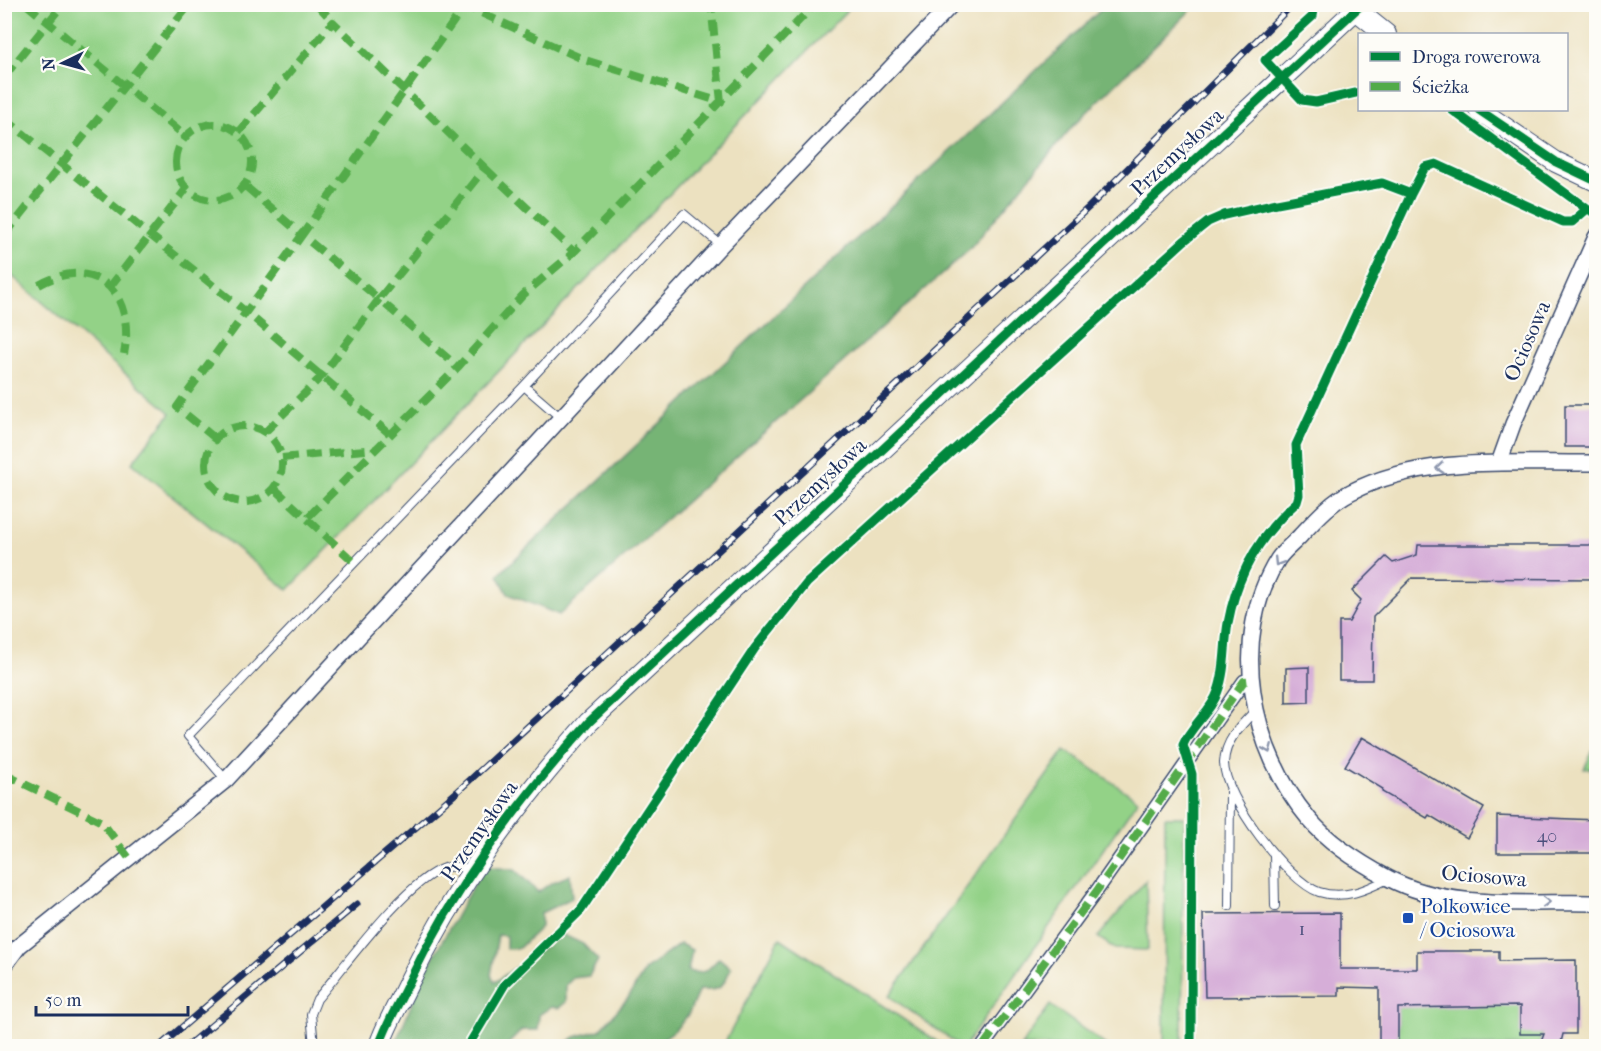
<svg xmlns="http://www.w3.org/2000/svg" width="1601" height="1051" font-family="'IM FELL French Canon',serif">
<style>
.green{fill:#93d287;stroke:#578072;stroke-width:1.5}
.forest{fill:#76b474;stroke:#487269;stroke-width:1.5}
.building{fill:#d6aed8}
.lines{fill:none;stroke-linecap:round;stroke-linejoin:round}
.service-casing{stroke:#3a4a6d;stroke-width:10}
.pedestrian-casing{stroke:#3a4a6d;stroke-width:15}
.minor-casing{stroke:#3a4a6d;stroke-width:18}
.tertiary-casing{stroke:#3a4a6d;stroke-width:22}
.service{stroke:#fff;stroke-width:8}
.pedestrian{stroke:#fff;stroke-width:12}
.minor{stroke:#fff;stroke-width:15}
.tertiary{stroke:#fff;stroke-width:20}
.rail-casing{stroke:#1b2f5e;stroke-width:7}
.rail{stroke:#fdfcf7;stroke-width:4.5;stroke-dasharray:14;stroke-linecap:butt}
.quiet{stroke:#52ab49;stroke-width:8;stroke-dasharray:15 8;stroke-linecap:butt}
.cycleway-casing{stroke:#fdfcf7;stroke-width:13}
.cycleway{stroke:#00873e;stroke-width:9}
.oneway{stroke:#8d97ae}
.transit-dot{fill:#1a4fb4;stroke:#fdfcf7;stroke-width:2}
.labels{text-anchor:middle;stroke-width:4.5;stroke-linejoin:round;paint-order:stroke}
.number-label{font-size:18px;fill:#4a4f7c}
.street-label{font-size:21px;fill:#1b2f5e;stroke:#fdfcf7}
.transit-label{font-size:21px;fill:#164399;stroke:#fdfcf7;text-anchor:start}
</style>
<rect width="100%" height="100%" fill="#fdfcf7"/>
<filter id="ink" filterUnits="userSpaceOnUse"><feTurbulence type="fractalNoise" baseFrequency=".0167" numOctaves="2"/><feDisplacementMap in="SourceGraphic" scale="12" xChannelSelector="R" yChannelSelector="G"/><feConvolveMatrix kernelMatrix="1 2 1 2 8 2 1 2 1" color-interpolation-filters="sRGB"/></filter>
<filter id="wash" filterUnits="userSpaceOnUse"><feTurbulence type="fractalNoise" baseFrequency=".008" numOctaves="4" result="noise"/><feDisplacementMap in="SourceGraphic" scale="24" xChannelSelector="R" yChannelSelector="G"/><feGaussianBlur stdDeviation="1.35" result="paint"/><feColorMatrix in="noise" values="0 0 0 0 0 0 0 0 0 0 0 0 0 0 0 0 0 1.4 0 .05"/><feComposite in="paint" operator="in"/></filter>
<g filter="url(#wash)">
<rect width="100%" height="100%" fill="#ece1c0"/>
<!-- green -->
<path class="green" d="M5 4H852V5L288 590 132 463 171 413 5 270Z
M1596 743V768L1584 769Z
M1065 750 1138 800 965 1046H960L889 996Z
M1165 817H1184L1182 1046H1164Z
M1146 880 1148 950 1115 949 1098 937Z
M780 938 944 1046H723Z
M1499 979 1542 1034 1539 1046H1398L1397 988Z
M1050 1005 1107 1046H1021Z"/>
<!-- forest -->
<path class="forest" d="M1107 4 1196 5 1072 127 969 250 559 615 508 594 498 575Z
M484 866 515 870 538 892 551 883 570 875 572 898 541 913V927L519 948 506 949V936L498 935 491 975 495 982 562 934 583 944 598 960 589 976 573 978 566 985V1002L559 1008 551 1007 539 1015 538 1030H522L506 1046H394L426 970Z
M680 944 692 950 688 971C704 976 709 969 719 958L731 968C722 988 722 991 699 990L688 1015 675 1030 653 1046H562L575 1037 600 1030 628 998 645 970Z"/>
<g id="blocks">
<!-- building -->
<path class="building" d="M1565 405H1594V447H1565Z
M1418 545H1596V579L1412 578 1373 617 1372 680H1339V622H1349L1361 600 1352 591 1386 557 1393 563 1417 555Z
M1309 667V702L1286 703V668Z
M1362 737 1484 808 1467 838 1429 815 1427 818 1382 792 1383 789 1345 766Z
M1497 816 1596 820V853H1497Z
M1340 913V969H1417V951H1499V961L1576 960V1034H1563L1560 1047H1539L1544 1034H1520V1006L1398 1008V1047H1379V988L1339 987V996L1205 997 1203 914Z"/>
</g>
</g>
<g filter="url(#ink)">
<use href="#blocks" fill-opacity="0" stroke="#3a4a6d" stroke-width="1.5"/>
<g class="lines">
<defs>
<path id="service" d="M524 386 561 418
M1256 710C1241 725 1225 740 1224 763 1224 797 1287 881 1319 892 1344 900 1366 890 1388 879
M226 780 188 736 524 386 684 214 721 245
M1274 854 1275 906
M1229 906 1230 791
M314 1046 311 1014 317 999C345 966 407 880 444 868 454 865 462 867 471 870"/>
<path id="pedestrian" d="M983 1046 1098 889 1244 681 1252 680"/>
<path id="minor" d="M1499 463 1513 424 1596 237
M1596 463C1516 464 1425 454 1351 492 1331 502 1316 519 1301 535 1294 543 1284 550 1278 559 1228 639 1251 750 1309 819 1329 843 1360 863 1388 878 1450 911 1529 901 1596 903
M4 966 19 946 226 780 721 245 952 4"/>
<path id="tertiary" d="M1356 10 1386 34
M1479 110 1556 162 1596 181
M379 1046C386 1025 398 1005 408 984 455 886 517 803 589 722L1362 4"/>
</defs>
<!-- service casing -->
<use href="#service" class="service-casing"/>
<!-- pedestrian casing -->
<use href="#pedestrian" class="pedestrian-casing"/>
<!-- minor casing -->
<use href="#minor" class="minor-casing"/>
<!-- tertiary casing -->
<use href="#tertiary" class="tertiary-casing"/>
<!-- service -->
<use href="#service" class="service"/>
<!-- pedestrian -->
<use href="#pedestrian" class="pedestrian"/>
<!-- minor -->
<use href="#minor" class="minor"/>
<!-- tertiary -->
<use href="#tertiary" class="tertiary"/>
<defs>
<path id="rail" d="M160 1046 457 792 639 624 1089 207 1293 4
M187 1046 357 904"/>
</defs>
<!-- rail casing -->
<use href="#rail" class="rail-casing"/>
<!-- rail -->
<use href="#rail" class="rail"/>
<!-- quiet -->
<path class="quiet" d="M26 4 185 136
M317 4 333 22
M461 4 585 60 721 102 711 4
M4 77 63 4
M4 118 245 311 391 435
M176 162a38 38 0 1 1 76 0a38 38 0 1 1-76 0Z
M239 132 333 22 485 168 379 299 302 235 466 4
M485 168 574 252 815 4
M4 236 190 4
M39 285C96 253 136 294 124 354
M109 288 186 189
M206 464a38 38 0 1 1 76 0a38 38 0 1 1-76 0Z
M265 432 322 376 379 299 458 367
M216 439 177 407 302 235 244 185
M282 458 375 449
M274 488 354 562
M308 517 458 367 523 295 574 252
M4 774 102 822 129 858
M983 1046 1098 889 1244 681 1252 680"/>
<defs>
<path id="cycleway" d="M1315 4 1313 16 1265 60 1302 100 1316 102 1360 92
M1452 110 1587 209 1596 213
M1479 110 1556 162 1596 181
M379 1046C386 1025 398 1005 408 984 455 886 517 803 589 722L1362 4
M468 1046 505 984 581 910 755 648 807 583 1184 241 1208 222 1224 215 1277 203 1382 183 1411 194
M1191 1046 1192 774 1183 745C1191 725 1212 711 1218 691 1226 670 1224 645 1228 623 1237 574 1259 535 1297 502L1299 495 1296 445 1411 194 1425 167 1436 164 1563 222H1572L1587 209"/>
</defs>
<!-- cycleway casing -->
<use href="#cycleway" class="cycleway-casing"/>
<!-- cycleway -->
<use href="#cycleway" class="cycleway"/>
</g>
<!-- one-way arrows -->
<defs><path id="oneway-chevron" d="M-2-3.5L2.5 0L-2 3.5" fill="none" stroke-width="1.6" stroke-linecap="round" stroke-linejoin="round" transform="scale(1.5)"/></defs>
<g class="oneway">
<use href="#oneway-chevron" transform="translate(1440 468) rotate(174)"/>
<use href="#oneway-chevron" transform="translate(1278 562) rotate(122)"/>
<use href="#oneway-chevron" transform="translate(1268 749) rotate(68)"/>
<use href="#oneway-chevron" transform="translate(1546 902) rotate(1)"/>
</g>
</g>
<!-- markers -->
<rect class="transit-dot" x="1402" y="912" width="12" height="12" rx="3"/>
<g class="labels">
<!-- number labels -->
<g class="number-label">
<text x="1547" y="842">40</text>
<text x="1302" y="935">1</text>
</g>
<!-- street labels -->
<g class="street-label">
<text transform="translate(1177 152) rotate(-43)" y="7">Przemysłowa</text>
<text transform="translate(1527 341) rotate(-66)" y="7">Ociosowa</text>
<text transform="translate(820 482) rotate(-43)" y="7">Przemysłowa</text>
<text transform="translate(479 831) rotate(-55)" y="7">Przemysłowa</text>
<text transform="translate(1484 876) rotate(5)" y="7">Ociosowa</text>
</g>
<!-- transit labels -->
<g class="transit-label">
<text x="1420" y="913">Polkowice<tspan x="1420" dy="24">/ Ociosowa</tspan></text>
</g>
</g>
<!-- margin -->
<rect width="1601" height="1051" fill="none" stroke="#fdfcf7" stroke-width="24"/>
<!-- legend -->
<rect x="1358" y="33" width="210" height="78" fill="#fdfcf7" stroke="#a3aaba" stroke-width="1.5"/>
<rect x="1370" y="52" width="30" height="9" fill="#00873e" stroke="#a3aaba" stroke-width="1.5"/>
<text x="1412" y="63" font-size="18" fill="#1b2f5e">Droga rowerowa</text>
<rect x="1370" y="82" width="30" height="9" fill="#52ab49" stroke="#a3aaba" stroke-width="1.5"/>
<text x="1412" y="93" font-size="18" fill="#1b2f5e">Ścieżka</text>
<!-- north arrow -->
<g transform="translate(63 63) rotate(265)" stroke="#fdfcf7" stroke-width="4.5" paint-order="stroke">
<path d="M0-4.5L10 22L0 15L-10 22Z" fill="#1b2f5e"/>
<text y="-9" font-size="16" font-weight="bold" text-anchor="middle" fill="#1b2f5e">N</text>
</g>
<!-- scale -->
<path d="M36 1006v9h152v-9" fill="none" stroke="#1b2f5e" stroke-width="3"/>
<text x="45" y="1006" font-size="18" fill="#1b2f5e" stroke="#fdfcf7" stroke-width="4.5" paint-order="stroke">50 m</text>
</svg>
